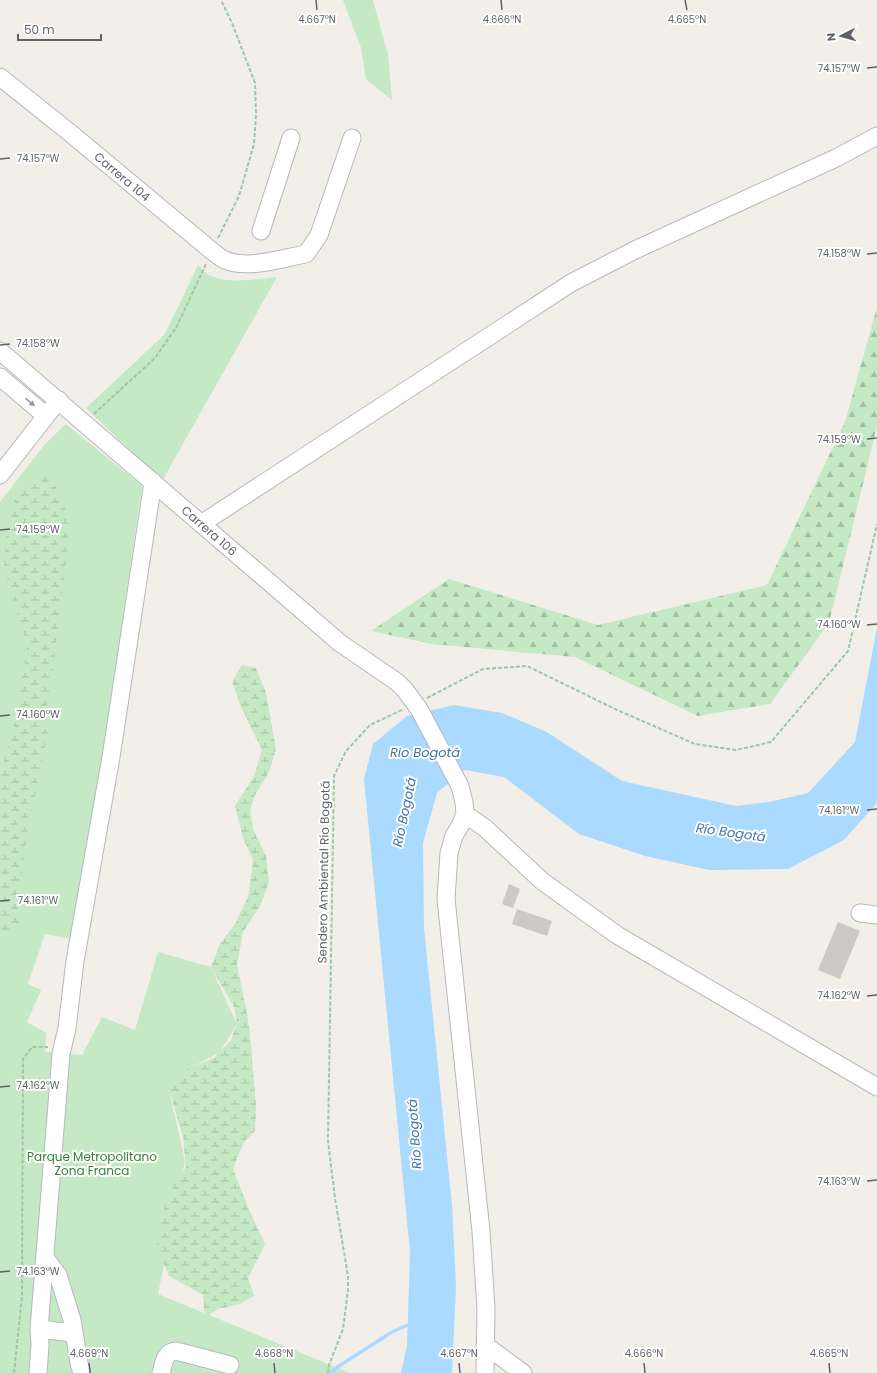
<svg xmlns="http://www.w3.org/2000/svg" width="877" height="1373" font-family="Poppins,sans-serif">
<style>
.green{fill:#c5e8c5}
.forest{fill:url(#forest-firs)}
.wetland{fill:url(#wetland-marsh)}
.water{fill:#aadaff}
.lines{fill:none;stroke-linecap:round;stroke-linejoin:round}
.stream{stroke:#aadaff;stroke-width:3.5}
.building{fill:#cccac5}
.minor-casing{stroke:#b5b8bc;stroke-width:19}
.path{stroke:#9cc7a9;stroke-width:2;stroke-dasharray:4 2;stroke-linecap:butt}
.minor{stroke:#fff;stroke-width:17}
.oneway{fill:#979a9d}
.ticks{fill:none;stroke:#5f6368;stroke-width:1.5}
.labels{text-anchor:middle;stroke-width:4;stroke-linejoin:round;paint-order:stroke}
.street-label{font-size:12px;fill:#5f6368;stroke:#fff}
.park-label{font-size:12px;fill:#348238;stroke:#fff}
.water-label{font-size:13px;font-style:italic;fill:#4174aa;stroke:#fff}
.ticks-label{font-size:10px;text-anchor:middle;fill:#5f6368;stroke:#fff;stroke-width:4;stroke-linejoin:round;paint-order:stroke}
</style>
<defs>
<pattern id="forest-firs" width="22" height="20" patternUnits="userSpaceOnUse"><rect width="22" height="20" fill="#c5e8c5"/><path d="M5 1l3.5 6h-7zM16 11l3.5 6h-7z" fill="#a3c0a4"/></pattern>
<pattern id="wetland-marsh" width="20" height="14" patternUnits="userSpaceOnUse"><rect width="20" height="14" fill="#c5e8c5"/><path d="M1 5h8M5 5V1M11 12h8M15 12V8" fill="none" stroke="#a3c0a4"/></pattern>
</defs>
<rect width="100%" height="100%" fill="#f1efe8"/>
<!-- green -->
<path class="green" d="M343 0H373L388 55 392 100 366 79 361 48Z
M198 265C201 268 204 272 207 274 225 285 256 279 277 277L162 481 86 408 165 334Z
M66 424 142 486 90 844 71 939 45 934 28 984 41 990 27 1022 46 1033 45 1052 82 1055 102 1017 135 1030 158 952 211 967 237 1024 220 1052 196 1065 169 1090 185 1161 158 1294 350 1373H0V502L45 444Z"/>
<!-- forest -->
<path class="forest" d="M877 307V426L829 623 770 704 698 716 575 657 432 644 371 631 449 579 598 625 767 585 845 422Z"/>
<!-- wetland -->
<path class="wetland" d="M50 474 71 522 50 692 45 713 48 732 27 834 17 914 21 929 0 931V776L14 726 27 647 4 568 8 515 20 490 31 480Z
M242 665 256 668 266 693 276 749 269 772 254 797 250 812 253 829 266 856 269 882 260 906 243 932 237 965 246 1008 250 1034 256 1106 255 1131 244 1142 233 1169 249 1210 265 1244 248 1278 254 1296 240 1304 218 1309 207 1316 204 1311 203 1295 169 1276 157 1247 159 1222 172 1188 186 1167 183 1137 169 1090 183 1071 214 1058 231 1040 237 1024 234 1007 211 967 220 944 235 924 248 897 253 860 243 838 235 806 254 776 262 750 241 707 232 682Z"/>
<!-- water -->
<path class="water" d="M877 628V799L876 804 844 840 788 869 709 870 645 856 579 834 504 777 465 770 437 793 423 843 424 928 452 1205 456 1286 452 1373H401L407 1345 410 1252 364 779 373 744 407 716 454 705 502 713 547 732 622 781 736 806 769 802 808 793 855 742Z"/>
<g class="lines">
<!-- stream -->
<path class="stream" d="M331 1373 336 1368 392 1332 410 1324"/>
</g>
<!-- building -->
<path class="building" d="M509 884 520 889 513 908 502 904Z
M517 909 552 921 547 936 512 924Z
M838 922 860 931 840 979 818 970Z"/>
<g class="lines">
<defs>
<path id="minor" d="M0 77 69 132 212 251C216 254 220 258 225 260 248 270 282 258 306 254L319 235 352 138
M261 231 291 138
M0 351 340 643 397 682 405 690 419 709 460 786 464 802 465 814 461 824 454 836 449 853 446 899 481 1231 486 1309 485 1373
M0 377 46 416 59 400
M0 475 46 416
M201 524 571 283 635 250 836 158 877 136
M465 814 485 828 542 881 617 935 877 1087
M860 913 877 915
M45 1258 58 1275 72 1320 79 1363 82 1373
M39 1329 73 1333
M485 1345 523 1373
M38 1373 40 1346 39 1329 61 1054 67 1028 75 961 111 757 153 482
M161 1373C164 1363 164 1352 176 1351L230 1365"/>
</defs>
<!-- minor casing -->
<use href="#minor" class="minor-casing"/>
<!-- path -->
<path class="path" d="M218 238 239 196 254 144 256 114 255 83 232 23 221 0
M94 414 155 358 177 326 206 264
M427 698 483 669 527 666 615 709 695 744 736 750 771 742 848 651 877 524
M14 1373 22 1296 23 1059 32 1047H48
M328 1373 329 1365 343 1329 348 1290V1276L335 1198 328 1141 334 776 346 751 370 725 404 709"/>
<!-- minor -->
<use href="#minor" class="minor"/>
</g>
<!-- one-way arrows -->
<defs><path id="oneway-solid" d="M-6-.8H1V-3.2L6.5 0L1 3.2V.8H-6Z"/></defs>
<use class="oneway" href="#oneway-solid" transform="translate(30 402) rotate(40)"/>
<!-- ticks -->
<path class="ticks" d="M316 0 317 10M501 0 502 10M685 0 687 10M867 68 877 67M0 159 10 158M867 254 877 253M0 345 10 344M867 439 877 438M0 530 10 529M867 625 877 624M0 716 10 715M867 810 877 809M0 901 10 900M867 996 877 995M0 1087 10 1086M867 1181 877 1180M0 1272 10 1271M89 1363 90 1373M274 1363 275 1373M459 1363 460 1373M644 1363 645 1373M829 1363 830 1373"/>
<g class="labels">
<!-- street labels -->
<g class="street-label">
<text transform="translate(122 177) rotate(40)" y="4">Carrera 104</text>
<text transform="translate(209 531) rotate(41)" y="4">Carrera 106</text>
<text transform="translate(324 872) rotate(-89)" y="4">Sendero Ambiental Rio Bogotá</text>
</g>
<!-- park labels -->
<g class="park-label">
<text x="92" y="1161">Parque Metropolitano<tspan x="92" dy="14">Zona Franca</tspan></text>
</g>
<!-- water labels -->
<g class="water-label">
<text x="425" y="757">Rio Bogotá</text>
<text transform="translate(404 812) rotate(-78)" y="5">Río Bogotá</text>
<text transform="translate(731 832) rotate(8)" y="5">Río Bogotá</text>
<text transform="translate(414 1134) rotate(-94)" y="5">Río Bogotá</text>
</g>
</g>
<g class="ticks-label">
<text x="317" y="23">4.667°N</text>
<text x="502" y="23">4.666°N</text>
<text x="687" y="23">4.665°N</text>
<text x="839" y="72">74.157°W</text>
<text x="38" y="162">74.157°W</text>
<text x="839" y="257">74.158°W</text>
<text x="38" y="347">74.158°W</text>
<text x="839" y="443">74.159°W</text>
<text x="38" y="533">74.159°W</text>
<text x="839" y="628">74.160°W</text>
<text x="38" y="718">74.160°W</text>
<text x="839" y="814">74.161°W</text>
<text x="38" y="904">74.161°W</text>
<text x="839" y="999">74.162°W</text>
<text x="38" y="1089">74.162°W</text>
<text x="839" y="1185">74.163°W</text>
<text x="38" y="1275">74.163°W</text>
<text x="89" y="1357">4.669°N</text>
<text x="274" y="1357">4.668°N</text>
<text x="459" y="1357">4.667°N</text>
<text x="644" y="1357">4.666°N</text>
<text x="829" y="1357">4.665°N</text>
</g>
<!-- north arrow -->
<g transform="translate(841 36) rotate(264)" stroke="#ffffff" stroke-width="3" paint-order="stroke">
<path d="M0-3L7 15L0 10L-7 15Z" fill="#5f6368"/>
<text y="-6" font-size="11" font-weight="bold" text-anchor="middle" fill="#5f6368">N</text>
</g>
<!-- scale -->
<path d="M18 34v6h83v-6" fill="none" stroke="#5f6368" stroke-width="2"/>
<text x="24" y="34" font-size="12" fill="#5f6368" stroke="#ffffff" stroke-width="3" paint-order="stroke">50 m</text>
</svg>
